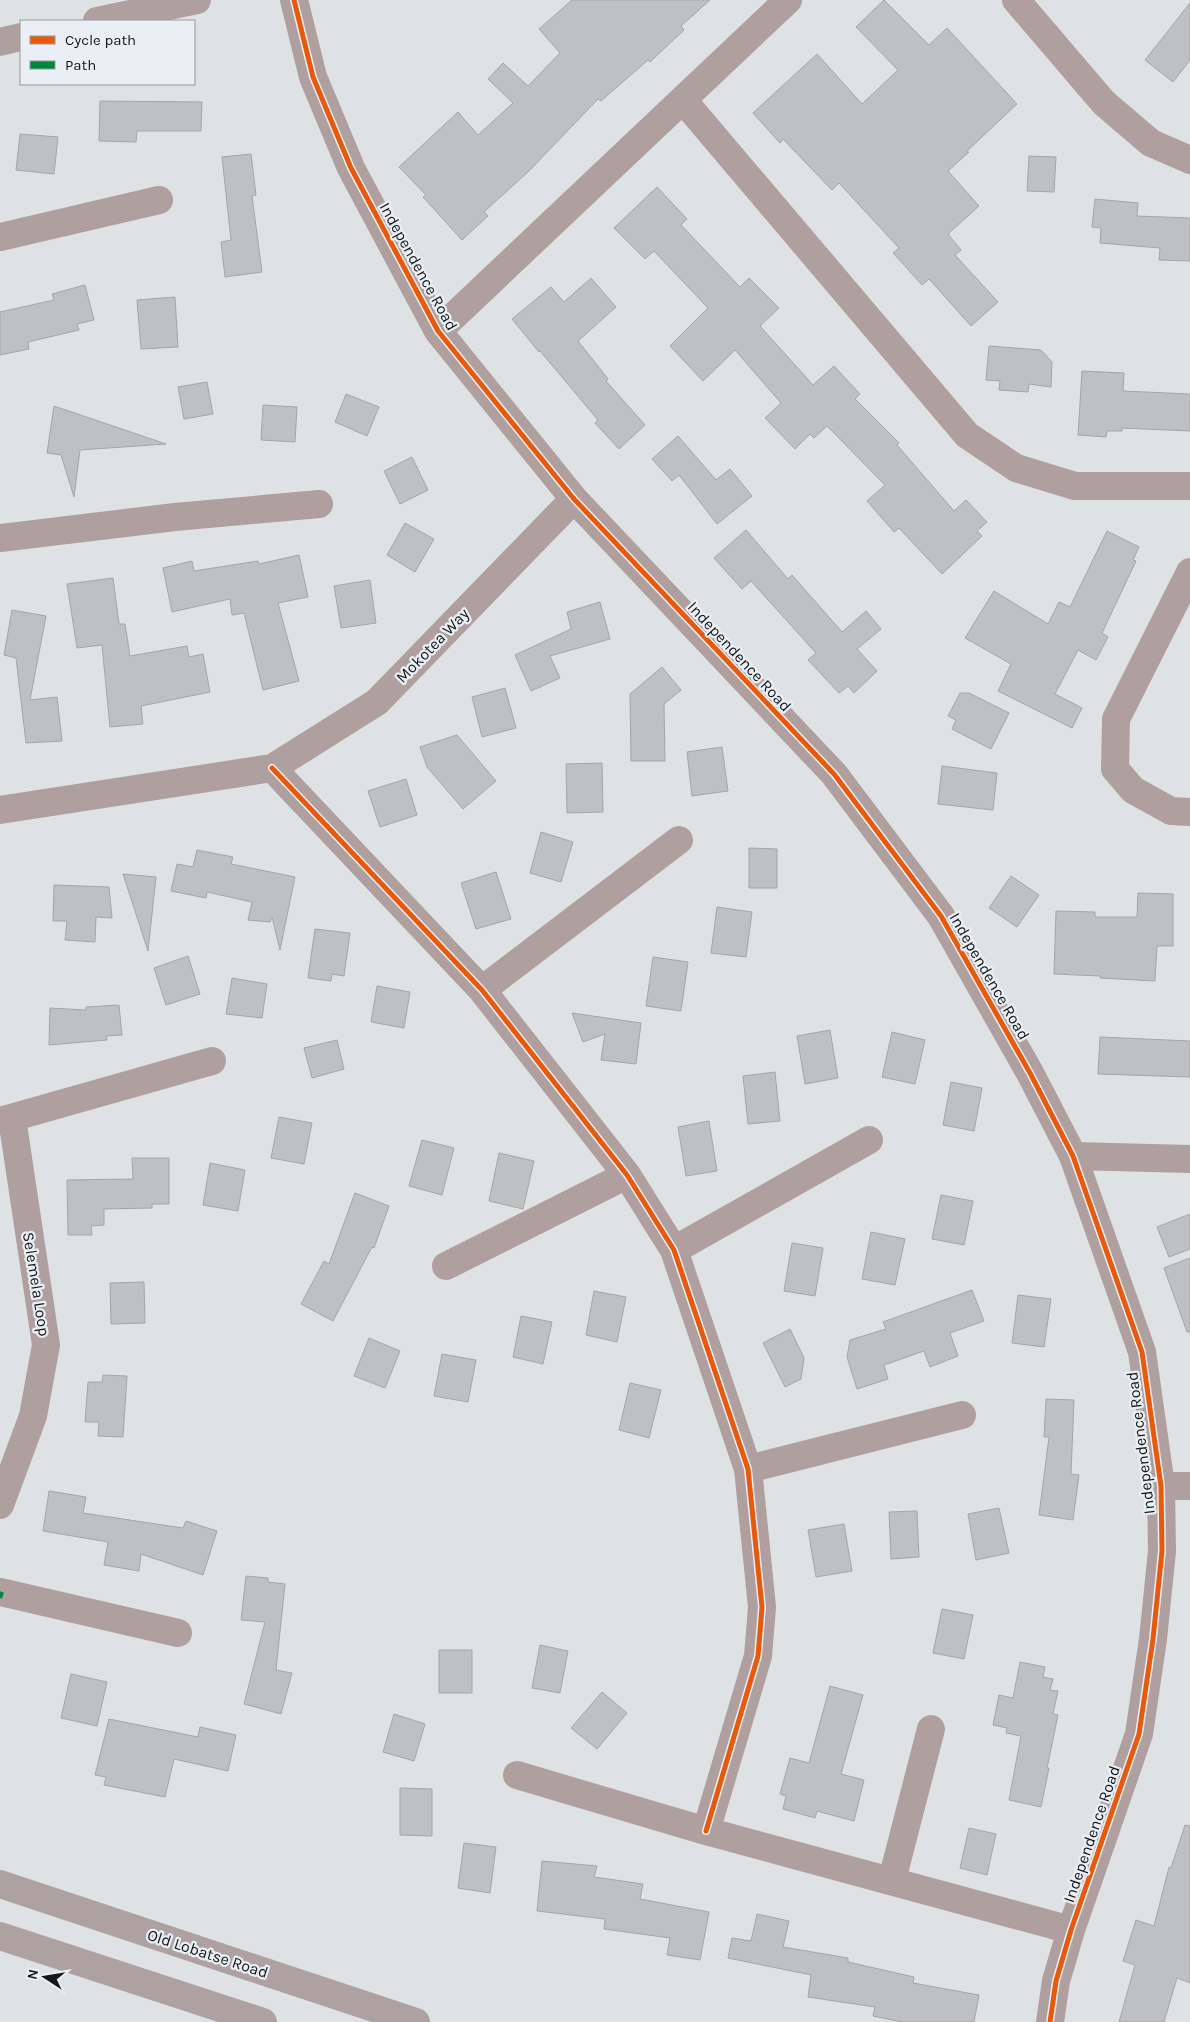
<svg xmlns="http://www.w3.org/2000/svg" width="1190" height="2022" font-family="Karla,sans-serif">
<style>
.building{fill:#bfc0c2;stroke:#a4a5a7}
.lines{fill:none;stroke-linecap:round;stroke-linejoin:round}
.minor{stroke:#af9f9e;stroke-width:28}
.major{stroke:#ada1a2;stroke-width:28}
.quiet{stroke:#00873e;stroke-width:4;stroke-dasharray:8 4;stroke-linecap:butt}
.cycleway-casing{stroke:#eaeff5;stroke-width:8}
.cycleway{stroke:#e8590c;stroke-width:5}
.labels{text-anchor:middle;stroke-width:4.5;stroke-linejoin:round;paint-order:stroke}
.street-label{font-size:16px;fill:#151719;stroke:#eaeff5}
</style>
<rect width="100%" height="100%" fill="#dfe2e5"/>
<!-- building -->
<path class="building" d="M572 0H710L681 26 684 30 650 62 648 60 601 101 598 99 529 171 484 212 488 216 462 240 423 197 426 195 399 167 458 112 478 135 513 103 488 79 503 63 528 86 560 53 539 29Z
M884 0 929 45 947 28 1017 104 966 152H969L948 171 979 206 948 234 961 250 955 255 998 302 971 326 929 279 922 285 893 253 899 248 839 183 832 190 783 139 780 143 753 113 817 54 862 104 898 70 856 27Z
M1190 3V60L1173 82 1145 60Z
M100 101 202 102 201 131H137L136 142 99 141Z
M20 134 58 137 54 174 16 170Z
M251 154 256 195 252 196 262 272 225 277 221 242 231 240 222 157Z
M1029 156 1056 157 1054 192 1027 191Z
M657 187 687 219 681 225 740 287 749 278 779 308 760 326 813 385 834 366 860 394 855 399 899 443 897 445 954 511 966 500 987 522 977 531 982 536 942 574 899 528 894 532 867 501 885 485 827 426 814 438 810 434 795 449 765 418 781 403 735 350 703 381 670 346 708 308 654 251 645 259 614 228Z
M1095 199 1138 203 1137 216 1190 218V261L1159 260 1160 248 1100 243 1101 228 1092 227Z
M591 278 616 307 578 341 608 379 606 381 645 425 619 449 595 423 598 420 540 351 539 352 512 319 551 287 564 302Z
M85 285 94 320 77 324 79 330 28 342 29 349 0 355V312L54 300 52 294Z
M175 297 178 347 141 349 137 300Z
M989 346 1041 350 1052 362 1051 387 1029 384 1028 392 999 390 1000 381 986 380Z
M1082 371 1124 373 1123 391 1190 394V431L1122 428V431H1107L1106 437 1078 435Z
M207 382 213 414 184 419 178 387Z
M346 394 379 407 367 436 335 422Z
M263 405 297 407 295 442 261 440Z
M54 406 166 444 80 450 74 497 61 455 47 453Z
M678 436 716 480 730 469 752 496 717 524 679 475 672 481 652 459Z
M412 457 428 490 400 504 384 471Z
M405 523 434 539 415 572 387 555Z
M746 530 788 579 792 575 842 632 866 611 881 629 857 649 877 671 854 693 848 686 839 693 808 660 816 653 751 581 742 589 714 558Z
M1107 531 1139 547 1133 560 1136 561 1102 633 1108 637 1096 660 1078 650 1055 694 1082 708 1072 728 998 691 1011 664 965 638 994 591 1048 624 1059 602 1070 607Z
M299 555 308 597 278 603 299 681 263 690 244 613 232 615 230 599 172 612 163 568 192 561 194 571 258 561 259 564Z
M113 578 119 624H125L130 656 187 646 189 657 203 654 210 692 141 706 143 724 110 727 102 645 77 648 67 584Z
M370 580 376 623 341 628 334 586Z
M600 602 610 639 550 656 560 678 531 691 515 655 571 629 567 612Z
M12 610 46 616 30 700 57 697 62 741 26 743 16 658 4 655Z
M662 667 681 690 664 704 665 761H631L630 694Z
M505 688 516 728 482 737 472 697Z
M960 693H969L1009 713 991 749 952 729 956 720 948 716Z
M457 735 496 781 463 809 427 767 420 747Z
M722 747 728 791 692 796 687 752Z
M602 763 603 812 567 813 566 764Z
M942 766 997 773 993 810 938 804Z
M406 779 417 815 380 827 368 791Z
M541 832 573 842 561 882 530 873Z
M749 848 777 849V888H749Z
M197 850 233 857 231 864 295 877 280 950 272 917 270 922 248 920 252 902 207 892 206 898 171 891 177 864 193 867Z
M496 872 511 919 476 929 461 883Z
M123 874 156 877 148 951Z
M1011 876 1039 895 1017 927 989 908Z
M54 885 109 887 112 918 96 917 95 942 65 940 67 921H53Z
M1138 893 1173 894V946H1157L1155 981 1100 978V976L1054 974 1056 911 1095 912V917H1137Z
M717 907 752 912 746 957 711 953Z
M315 929 350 933 344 976 332 974 331 981 308 978Z
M188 956 200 994 166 1005 154 968Z
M653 957 688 962 681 1011 646 1006Z
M232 978 267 984 262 1018 226 1014Z
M377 986 410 992 404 1028 371 1022Z
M119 1005 122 1035 106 1036 107 1040 49 1045 50 1008 86 1010V1007Z
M572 1013 641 1023 636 1064 601 1060 605 1034 583 1042Z
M830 1030 838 1078 805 1084 797 1036Z
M892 1032 925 1040 915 1084 882 1077Z
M1100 1037 1190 1041V1077L1098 1074Z
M337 1040 344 1069 312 1078 304 1048Z
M775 1072 780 1121 748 1124 743 1076Z
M951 1082 982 1088 974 1131 943 1125Z
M279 1117 312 1123 304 1164 271 1158Z
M709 1121 717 1171 686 1176 678 1127Z
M422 1140 454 1148 442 1195 409 1186Z
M499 1153 534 1161 523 1209 489 1201Z
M132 1158H169V1204H152V1208L104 1209V1225L91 1226 92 1235H68L67 1180 133 1179Z
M210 1163 245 1170 238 1211 203 1205Z
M355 1193 389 1206 374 1248 372 1247 333 1321 301 1304 324 1261 329 1264Z
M941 1195 973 1201 964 1245 932 1239Z
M1190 1214V1249L1169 1257 1157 1227Z
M871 1232 905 1239 895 1285 862 1279Z
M792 1243 823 1248 815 1296 784 1291Z
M1190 1258V1332H1187L1164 1268Z
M144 1282 145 1323 111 1324 110 1283Z
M972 1290 984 1321 950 1333 958 1356 930 1367 924 1351 884 1365 888 1379 857 1389 847 1357 850 1340 886 1329 883 1322Z
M594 1291 626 1297 617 1342 586 1335Z
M1018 1295 1051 1299 1044 1347 1012 1343Z
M521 1316 552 1322 543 1364 513 1357Z
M790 1329 804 1358 801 1379 785 1387 763 1343Z
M369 1338 400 1351 385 1388 354 1376Z
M442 1354 476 1360 468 1402 434 1396Z
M103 1375 127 1376 123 1437 98 1436 99 1422H85L88 1382H102Z
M630 1383 661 1390 649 1438 619 1430Z
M1046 1399 1074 1400 1071 1474 1079 1475 1073 1520 1039 1515 1049 1437H1044Z
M49 1491 86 1497 83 1513 183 1528 186 1521 217 1531 203 1575 141 1554 139 1571 104 1565 108 1542 43 1531Z
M999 1508 1009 1553 976 1560 968 1514Z
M917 1511 919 1557 891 1559 889 1512Z
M844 1524 852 1571 816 1577 808 1530Z
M246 1576 268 1578V1582L285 1584 276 1670 292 1673 281 1714 244 1704 265 1622 241 1620Z
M942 1609 973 1615 964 1659 933 1653Z
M540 1645 568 1651 560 1693 532 1688Z
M439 1650H472V1693H439Z
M1020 1662 1045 1667 1043 1677 1053 1679 1050 1690 1058 1691 1053 1714 1058 1715 1047 1768H1049L1041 1807 1009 1800 1021 1736 1006 1733 1007 1728 993 1725 999 1695 1013 1698Z
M71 1674 107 1682 97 1726 61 1718Z
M830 1686 863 1695 841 1774 864 1780 854 1821 817 1811 815 1818 783 1809 786 1796 780 1794 790 1758 809 1763Z
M602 1692 627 1713 597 1749 571 1728Z
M394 1714 425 1724 414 1761 383 1752Z
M109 1719 198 1737 200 1727 236 1735 228 1771 174 1759 165 1797 104 1785 106 1777 95 1775Z
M400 1788 432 1789V1836L400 1835Z
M1185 1825 1190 1826V1983L1177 1978 1164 2022H1119L1135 1965 1123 1961 1136 1920 1154 1926 1169 1867 1171 1868Z
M969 1828 996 1834 987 1875 960 1868Z
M464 1843 496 1847 490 1893 458 1888Z
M542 1861 597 1866 594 1877 643 1884 640 1899 709 1912 700 1960 667 1955 670 1938 604 1929 605 1919 537 1911Z
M757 1914 789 1921 783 1947 848 1958V1962L914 1977 913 1983 979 1995 974 2022H902L873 2016 875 2007 808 1997 811 1975 728 1958 732 1938 751 1941Z"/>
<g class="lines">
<!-- minor -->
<path class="minor" d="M294 0 313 77 351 168 438 331 574 499 834 774 941 916 1030 1073 1073 1156 1142 1352 1161 1486 1162 1551 1153 1639 1139 1734 1071 1930 1056 1981 1050 2022
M1016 0 1104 103 1151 143 1190 160
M97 21 197 0
M0 42 21 37
M683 100 967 435 1016 468 1075 486H1190
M0 237 159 200
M438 331 788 0
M0 538 175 517 319 504
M1190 572 1116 719 1115 769 1133 790 1171 811 1190 812
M272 768 482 990 627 1175 674 1250 748 1469 762 1607 758 1656 706 1831
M0 810 272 768 377 702 574 499
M482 990 679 840
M0 1121 212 1061
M1073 1156 1190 1159
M674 1250 869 1140
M446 1266 627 1175
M748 1469 962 1415
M1161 1486H1190
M0 1505 33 1416 46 1345 12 1118
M0 1592 178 1633
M517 1775 706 1831 1071 1930
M892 1880 931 1729"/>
<!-- major -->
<path class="major" d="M0 1884 416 2022
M0 1936 263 2022"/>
<!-- quiet -->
<path class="quiet" d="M0 1598 2 1592"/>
<defs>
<path id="cycleway" d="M294 0 313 77 351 168 438 331 574 499 834 774 941 916 1030 1073 1073 1156 1142 1352 1161 1486 1162 1551 1153 1639 1139 1734 1071 1930 1056 1981 1050 2022
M272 768 482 990 627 1175 674 1250 748 1469 762 1607 758 1656 706 1831"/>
</defs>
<!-- cycleway casing -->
<use href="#cycleway" class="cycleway-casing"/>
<!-- cycleway -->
<use href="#cycleway" class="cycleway"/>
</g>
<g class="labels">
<!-- street labels -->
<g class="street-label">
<text transform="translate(419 266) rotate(61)" y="6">Independence Road</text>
<text transform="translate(432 645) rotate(-46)" y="6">Mokotea Way</text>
<text transform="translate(740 656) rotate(47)" y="6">Independence Road</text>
<text transform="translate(990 976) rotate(60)" y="6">Independence Road</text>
<text transform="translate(37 1284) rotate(81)" y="6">Selemela Loop</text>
<text transform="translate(1140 1443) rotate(-97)" y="6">Independence Road</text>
<text transform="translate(1091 1834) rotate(-71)" y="6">Independence Road</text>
<text transform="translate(208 1953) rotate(18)" y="6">Old Lobatse Road</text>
</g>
</g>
<!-- legend -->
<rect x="20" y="20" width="175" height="65" fill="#eaeff5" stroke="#95999d"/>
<rect x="30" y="36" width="25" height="8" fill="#e8590c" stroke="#95999d"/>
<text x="65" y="45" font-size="15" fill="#151719">Cycle path</text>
<rect x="30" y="61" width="25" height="8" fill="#00873e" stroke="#95999d"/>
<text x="65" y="70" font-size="15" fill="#151719">Path</text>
<!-- north arrow -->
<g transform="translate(45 1977) rotate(282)" stroke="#eaeff5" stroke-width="4" paint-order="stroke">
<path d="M0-4L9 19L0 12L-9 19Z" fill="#151719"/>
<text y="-8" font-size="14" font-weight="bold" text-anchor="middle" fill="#151719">N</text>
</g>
</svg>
